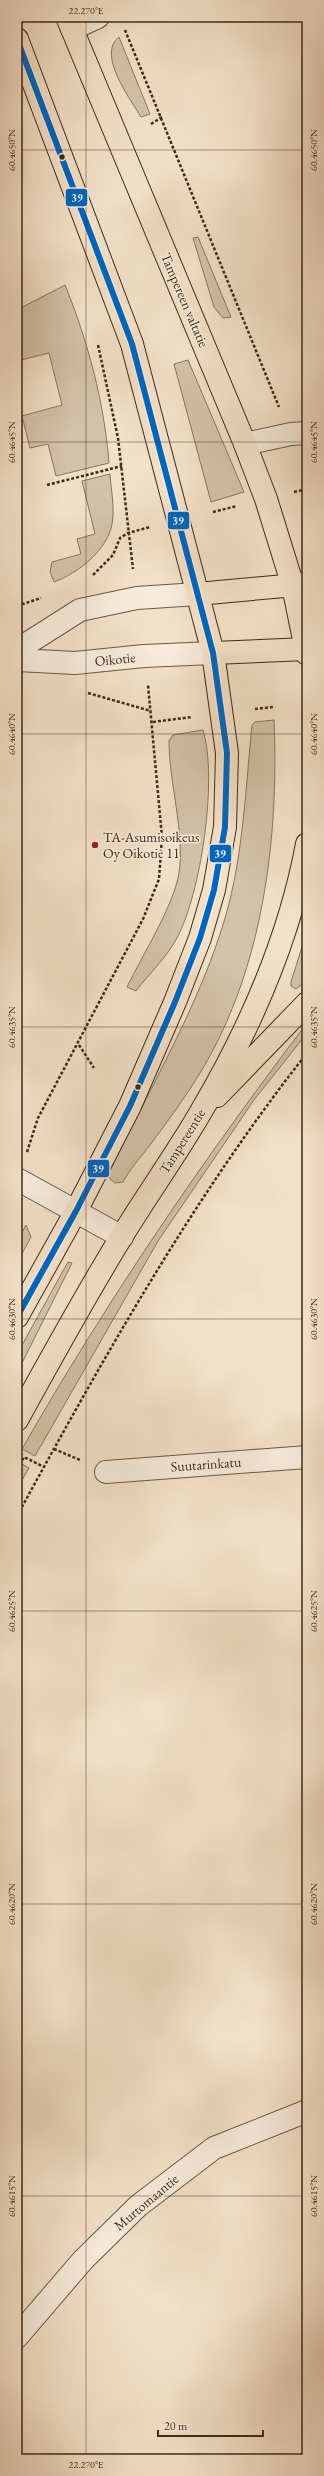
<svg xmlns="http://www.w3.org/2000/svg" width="324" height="2476" font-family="'EB Garamond',serif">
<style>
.grass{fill:#d4c1a9;stroke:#89755e}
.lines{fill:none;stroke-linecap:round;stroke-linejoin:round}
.minor-casing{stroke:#6b5741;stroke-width:24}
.major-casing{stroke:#3e2914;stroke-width:24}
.highway-casing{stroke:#3e2914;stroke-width:24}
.path{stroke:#3e2914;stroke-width:2.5;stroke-dasharray:3 2;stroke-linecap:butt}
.minor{stroke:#f7ebdb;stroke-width:22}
.major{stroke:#f3e0c8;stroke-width:22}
.highway{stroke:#f3e0c8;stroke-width:22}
.bus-1-casing{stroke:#f7ebdb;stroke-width:9}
.bus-1{stroke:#0065bd;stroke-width:6}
.ticks{fill:none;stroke:#3e2914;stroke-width:1;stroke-opacity:0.45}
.bus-dot{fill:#3e2914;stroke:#f7ebdb;stroke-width:1.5}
.poi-dot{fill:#8f2418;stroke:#f7ebdb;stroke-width:1.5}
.labels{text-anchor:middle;stroke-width:3;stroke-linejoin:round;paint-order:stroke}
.street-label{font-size:14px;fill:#3e2914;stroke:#f7ebdb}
.poi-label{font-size:14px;fill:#3e2914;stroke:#f7ebdb;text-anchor:start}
.line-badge{stroke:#f7ebdb;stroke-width:1.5}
.badge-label{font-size:11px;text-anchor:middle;font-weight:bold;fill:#fff}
.neatline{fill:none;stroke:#3e2914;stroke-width:1.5}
.ticks-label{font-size:10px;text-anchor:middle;fill:#3e2914}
</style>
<rect width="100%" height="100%" fill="#f3e0c8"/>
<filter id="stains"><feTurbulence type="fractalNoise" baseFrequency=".005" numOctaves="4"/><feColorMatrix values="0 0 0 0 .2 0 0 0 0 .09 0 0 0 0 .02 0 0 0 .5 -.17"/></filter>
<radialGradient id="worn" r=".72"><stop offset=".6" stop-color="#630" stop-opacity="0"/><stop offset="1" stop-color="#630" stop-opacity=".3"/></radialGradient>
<!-- grass -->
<path class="grass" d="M119 37 150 114 141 117C131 100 96 54 119 37Z
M198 237 231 317 223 318 214 307 193 238Z
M65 285C88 342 104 401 109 463L56 476 48 444 30 448 22 416 62 405 49 353 17 361V310Z
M188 360 244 492 211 502 174 364Z
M110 474C111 490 115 508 112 524 107 551 78 573 54 582L50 572 52 562 81 554 77 539 95 534 82 481Z
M274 720C279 839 263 970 200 1073 185 1098 167 1122 150 1145 141 1157 130 1169 123 1182L115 1183 110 1179 109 1173C147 1093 194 1015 221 931 243 865 245 794 252 725L255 722Z
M203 730C218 779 201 893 177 938 167 957 149 974 136 991L127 987C142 956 174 905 179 873 185 832 169 783 169 741L173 735Z
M307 931V980L296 989 291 986V982Z
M307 1023V1033L254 1100 158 1241 35 1456 22 1449C108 1299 202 1161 307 1023Z
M26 1225 31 1237 17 1263V1242Z
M68 1262 72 1263 17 1373V1354Z
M17 1461 29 1468 17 1489Z"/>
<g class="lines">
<defs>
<path id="minor" d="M72 29 98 17
M245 444 291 434 307 433
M17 650 80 610 137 598 197 594
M17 660 75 663 144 656 213 653
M17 1179 122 1237
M106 1472 307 1457
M17 2337 83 2260 138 2206 214 2148 307 2111"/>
<path id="major" d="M197 594 307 584
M213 653 307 649"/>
<path id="highway" d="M67 17 245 444 266 499 293 586 307 654
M17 39 132 344 213 653 227 753 225 827 214 890 200 938 175 1002 130 1106 76 1211 17 1317
M217 1096 307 1003
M17 1420C51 1358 85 1296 122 1236 147 1195 175 1156 199 1115 249 1031 289 941 307 844"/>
</defs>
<!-- minor casing -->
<use href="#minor" class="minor-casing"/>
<!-- major casing -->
<use href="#major" class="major-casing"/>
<!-- highway casing -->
<use href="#highway" class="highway-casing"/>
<!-- path -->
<path class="path" d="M125 30 279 407
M151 124 162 117
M98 345 118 438 133 569
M47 485 122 466
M294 492 307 489
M213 512 237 506
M93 575 113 555 120 538 128 533 150 527
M17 606 41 598
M88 693 151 711
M255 709 273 707
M153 722 192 717
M79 1045 94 1068
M27 1152 38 1118 143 919 159 879 162 837 148 685
M54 1449 80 1460
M17 1469 24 1457 44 1467
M17 1516C104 1357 194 1196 307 1053"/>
<!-- minor -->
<use href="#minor" class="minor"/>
<!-- major -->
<use href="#major" class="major"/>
<!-- highway -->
<use href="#highway" class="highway"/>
<defs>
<path id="bus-1" d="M17 39 132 344 213 653 227 753 225 827 214 890 200 938 175 1002 130 1106 76 1211 17 1317"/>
</defs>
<!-- bus-1 casing -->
<use href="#bus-1" class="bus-1-casing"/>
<!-- bus-1 -->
<use href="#bus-1" class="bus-1"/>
</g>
<!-- ticks -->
<path class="ticks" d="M86 17V2459M17 150H307M17 442H307M17 734H307M17 1027H307M17 1319H307M17 1611H307M17 1904H307M17 2196H307"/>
<!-- markers -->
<g class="bus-dot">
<circle cx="62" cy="157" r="3.5"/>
<circle cx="138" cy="1087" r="3.5"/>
</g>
<circle class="poi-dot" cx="95" cy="845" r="4"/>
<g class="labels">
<!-- street labels -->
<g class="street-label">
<text transform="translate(185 300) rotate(67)" y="5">Tampereen valtatie</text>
<text transform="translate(115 659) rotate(-6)" y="5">Oikotie</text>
<text transform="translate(182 1141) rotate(-58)" y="5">Tampereentie</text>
<text transform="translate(206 1464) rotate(-4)" y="5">Suutarinkatu</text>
<text transform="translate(146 2202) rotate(-40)" y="5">Murtomaantie</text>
</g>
<!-- poi labels -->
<g class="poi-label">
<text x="103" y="842">TA-Asumisoikeus<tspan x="103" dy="16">Oy Oikotie 11</tspan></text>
</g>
</g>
<g class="line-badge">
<rect x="65" y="188" width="23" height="19" rx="4" fill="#0065bd"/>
<rect x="167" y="511" width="23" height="19" rx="4" fill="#0065bd"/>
<rect x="209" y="844" width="23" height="19" rx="4" fill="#0065bd"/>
<rect x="87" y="1159" width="23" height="19" rx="4" fill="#0065bd"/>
</g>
<g class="badge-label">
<text x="77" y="201">39</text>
<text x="178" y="524">39</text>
<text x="220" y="857">39</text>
<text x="98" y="1172">39</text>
</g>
<!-- margin -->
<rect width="324" height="2476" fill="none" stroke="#f3e0c8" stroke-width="44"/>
<!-- scale -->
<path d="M158 2430v6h105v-6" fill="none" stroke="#3e2914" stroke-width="2"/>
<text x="164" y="2430" font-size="12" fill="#3e2914" stroke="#f7ebdb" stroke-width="3" paint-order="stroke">20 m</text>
<rect x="22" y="22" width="280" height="2432" class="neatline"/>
<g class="ticks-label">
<text x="86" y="14">22.270°E</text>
<text transform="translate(11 150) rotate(-90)" y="4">60.4650°N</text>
<text transform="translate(313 150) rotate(-90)" y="4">60.4650°N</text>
<text transform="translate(11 442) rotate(-90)" y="4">60.4645°N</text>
<text transform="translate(313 442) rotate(-90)" y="4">60.4645°N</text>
<text transform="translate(11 734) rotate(-90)" y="4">60.4640°N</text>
<text transform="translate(313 734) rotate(-90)" y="4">60.4640°N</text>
<text transform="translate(11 1027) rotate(-90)" y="4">60.4635°N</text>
<text transform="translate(313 1027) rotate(-90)" y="4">60.4635°N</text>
<text transform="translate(11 1319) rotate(-90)" y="4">60.4630°N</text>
<text transform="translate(313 1319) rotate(-90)" y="4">60.4630°N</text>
<text transform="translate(11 1611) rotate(-90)" y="4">60.4625°N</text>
<text transform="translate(313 1611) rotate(-90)" y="4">60.4625°N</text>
<text transform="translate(11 1904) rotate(-90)" y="4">60.4620°N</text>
<text transform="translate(313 1904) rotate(-90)" y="4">60.4620°N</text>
<text transform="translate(11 2196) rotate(-90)" y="4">60.4615°N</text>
<text transform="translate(313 2196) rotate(-90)" y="4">60.4615°N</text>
<text x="86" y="2468">22.270°E</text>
</g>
<rect width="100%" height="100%" filter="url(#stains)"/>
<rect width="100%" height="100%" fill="url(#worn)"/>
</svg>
